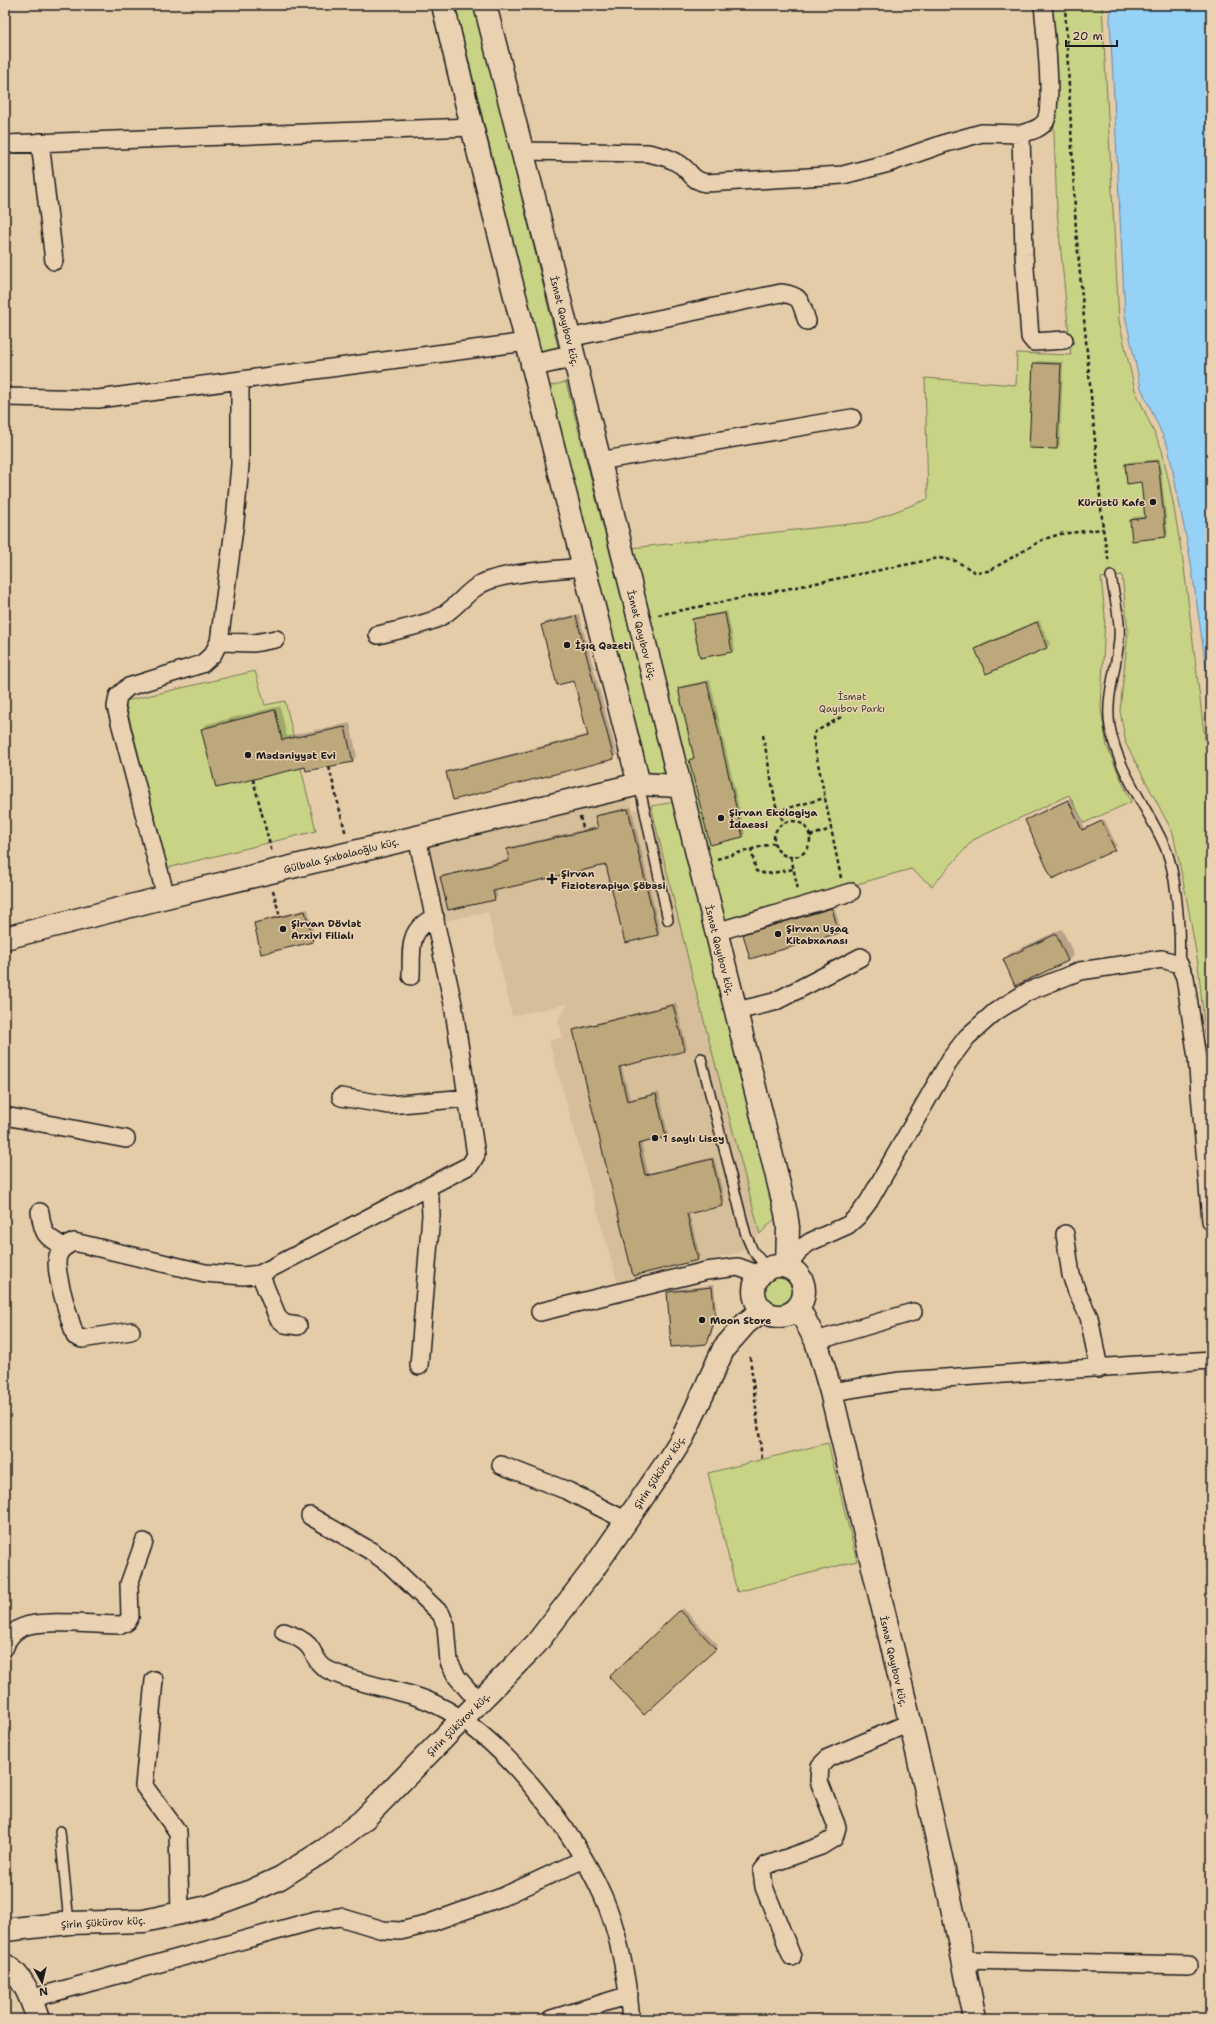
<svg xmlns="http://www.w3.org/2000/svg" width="1216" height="2024" font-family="'Shantell Sans',sans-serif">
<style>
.built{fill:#d5be99}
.green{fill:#c8d386;stroke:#727851}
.water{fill:#96d1f6;stroke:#65899f}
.shadow{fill:#0003}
.building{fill:#bda87c;stroke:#1c1c1c}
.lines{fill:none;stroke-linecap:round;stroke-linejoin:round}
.lane-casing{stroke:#1c1c1c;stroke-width:12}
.street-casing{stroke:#1c1c1c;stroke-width:20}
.secondary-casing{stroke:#1c1c1c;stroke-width:25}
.path{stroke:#1c1c1c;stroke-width:2.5;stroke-dasharray:4 3;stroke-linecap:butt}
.lane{stroke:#ead1b2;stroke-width:9}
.street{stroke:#ead1b2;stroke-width:17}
.secondary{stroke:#ead1b2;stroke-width:22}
.poi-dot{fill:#1c1c1c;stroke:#ead1b2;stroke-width:1.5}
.labels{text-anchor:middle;stroke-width:3;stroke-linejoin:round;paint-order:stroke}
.street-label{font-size:10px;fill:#1c1c1c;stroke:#ead1b2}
.poi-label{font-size:10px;font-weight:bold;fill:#1c1c1c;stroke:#ead1b2;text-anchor:start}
.park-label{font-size:10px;fill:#3e4131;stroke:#ead1b2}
</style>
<rect width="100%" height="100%" fill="#e5cca9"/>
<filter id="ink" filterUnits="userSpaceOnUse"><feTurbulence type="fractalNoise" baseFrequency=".025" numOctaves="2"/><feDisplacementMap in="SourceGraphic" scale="8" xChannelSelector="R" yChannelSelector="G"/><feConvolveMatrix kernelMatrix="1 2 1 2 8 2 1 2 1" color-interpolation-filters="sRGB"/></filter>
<g filter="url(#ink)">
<!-- built -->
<path class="built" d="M630 798 633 810 651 806 693 979 760 1234 740 1252 618 1284 549 1041 563 1037 558 1020 568 1004 512 1016 488 912 445 921 429 847Z"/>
<!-- green -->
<path class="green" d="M455 5H475L558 347 540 352Z
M1049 5H1102L1119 321 1135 390 1162 450 1173 502 1184 567 1211 790V1092L1198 964 1186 895 1173 833 1126 744 1120 711 1128 632 1122 575 1101 578 1105 615 1101 709 1107 747 1131 802 1084 823 1069 795 973 840 932 886 911 869 721 922 631 548 868 522 928 499 925 378 1016 385 1017 353 1071 355 1057 211Z
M566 382 667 774 646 772 550 386Z
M255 671 265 705 285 701 316 831 167 868 125 701Z
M675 802 778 1215 760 1234 693 979 651 806Z
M765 1291a14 14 0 1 1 28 0a14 14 0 1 1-28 0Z
M828 1443 857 1561 737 1592 708 1473Z"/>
<!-- water -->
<path class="water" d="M1111 5H1211V702L1190 557 1168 447 1141 388 1125 315 1110 20Z"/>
<!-- shadow -->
<path class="shadow" d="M1037 361 1063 362 1060 445 1057 448 1034 364Z
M1160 459 1168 534 1165 536 1131 520 1133 517 1146 516 1142 481 1126 465 1128 462Z
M727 611 735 649 732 651 693 619 696 617Z
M579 614 617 755 614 758 453 798 447 772 449 770 589 734 575 680 542 625 545 622Z
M1039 620 1050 644 1047 647 986 673 976 649 978 646Z
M710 680 745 834 742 836 691 760 694 757 679 688 682 686Z
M280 706 287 736 350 723 357 756 352 761 306 765 202 729 207 724Z
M1071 798 1085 828 1104 819 1117 846 1053 878 1026 820Z
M631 807 660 931 658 934 625 942 607 864 496 890 497 896 495 899 441 877 444 875 510 859 508 849 510 847 598 826 596 817 599 814Z
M834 906 841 929 838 932 744 935 747 932Z
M308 909 315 938 312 941 255 924 258 921Z
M1062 929 1074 955 1068 961 1004 959 1010 953Z
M676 1003 687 1048 684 1050 621 1065 630 1099 659 1092 668 1134 666 1136 641 1142 648 1173 714 1157 725 1202 723 1205 689 1213 700 1256 697 1259 633 1274 574 1030 577 1028Z
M714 1285 717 1316 709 1341 707 1343 668 1292 670 1290Z
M683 1608 718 1645 644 1714 610 1677Z"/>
<!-- building -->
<path class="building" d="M1033 363 1061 364 1057 449 1029 448Z
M1158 461 1166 537 1132 541 1130 520 1145 518 1141 482 1127 484 1125 464Z
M725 613 732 652 700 658 692 619Z
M576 616 614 759 453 800 446 772 588 736 574 681 557 685 541 625Z
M1037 622 1047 648 986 674 975 649Z
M707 682 743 837 710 845 689 760 694 758 678 688Z
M275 710 282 740 345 727 353 762 306 771 305 767 216 788 201 729Z
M1068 800 1082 830 1102 821 1115 850 1052 879 1025 820Z
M628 809 658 935 625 943 606 865 493 891 495 900 448 910 440 877 509 861 507 849 598 828 595 816Z
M832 908 839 933 750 959 743 934Z
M305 911 313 942 261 954 254 923Z
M1056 934 1068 961 1015 986 1003 959Z
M673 1005 685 1051 619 1067 627 1101 656 1094 666 1137 638 1144 645 1175 712 1159 723 1206 687 1214 698 1260 633 1276 573 1030Z
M712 1287 715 1319 707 1344 671 1347 667 1292Z
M680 1610 716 1649 644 1715 609 1677Z"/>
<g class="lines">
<defs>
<path id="lane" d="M1111 576C1114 597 1121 619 1119 639 1117 668 1105 697 1110 727 1118 772 1147 806 1165 847 1177 874 1181 935 1179 964
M639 784 668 920
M701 1058 746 1235 753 1251 768 1269
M60 1831 69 1923"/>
<path id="street" d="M1043 5C1045 26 1054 108 1045 122 1039 130 1029 131 1021 134L1024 254 1030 337 1034 342 1064 340
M40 142 54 261
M5 144 472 127
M522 151 648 153C661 156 671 158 681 165 693 174 690 179 706 183L843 175 889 163 946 143 982 133 1021 134
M569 338 781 293C803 296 800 302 807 321
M5 397 98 399 526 342
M599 461 852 418
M378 635C393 631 430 624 442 616 460 605 469 587 490 580 519 571 553 570 584 567
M219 642 254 643 276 639
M166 897 116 707 118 696 128 687 202 664 213 654 219 642 235 521 240 465V380
M716 932 851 892
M411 976C412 948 407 930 435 917
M736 1011 774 1002 861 957
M341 1097 389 1105 467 1098
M5 1116 126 1139
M40 1212C43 1235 45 1236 64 1247
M1065 1234 1071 1275 1077 1292 1089 1317 1099 1369
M787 1267 800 1249 810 1242 848 1225 858 1216 869 1201 951 1058 967 1037 995 1012 1027 992 1080 971 1162 959 1179 964 1185 977 1197 1058 1211 1221
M260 1274 278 1318 285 1324 298 1326
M540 1312 706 1271 738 1267 760 1275
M131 1331 82 1339 75 1336C70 1318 53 1272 58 1256 60 1249 67 1245 74 1242L205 1273 243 1276 260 1274 470 1165 476 1155 453 1004 417 837
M816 1341 913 1312
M419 1366 431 1215 430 1199 426 1188
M831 1392 900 1381 1211 1360
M501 1465 568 1491 627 1521
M310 1516 371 1551 388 1563 441 1614 446 1626 449 1662 457 1677 469 1691 483 1700
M284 1632C293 1635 301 1638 308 1645 316 1654 315 1663 328 1670 363 1687 403 1688 437 1705 502 1736 574 1831 603 1896 619 1932 627 1980 631 2019
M5 1647C7 1638 15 1630 23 1627 44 1619 97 1625 121 1625L127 1622 130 1617 129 1584 144 1542
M154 1680 144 1786 178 1832 180 1914
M792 1957 764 1887 762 1871 767 1865 821 1846 834 1838 837 1827 819 1781 820 1766 828 1758 909 1723
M963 1960 1189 1965
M30 1999 316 1920 340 1917 383 1930 400 1931 421 1926 502 1897 584 1859
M551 2019 629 1995"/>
<path id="secondary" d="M443 5 472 127 639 784
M485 5 546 244 786 1213 788 1227 787 1267
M532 365 573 356
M5 938 166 897 639 784 679 786
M754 1291a25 25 0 1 1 50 0a25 25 0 1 1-50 0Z
M798 1307 816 1341 831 1392C880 1600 934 1809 975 2019
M5 1930 69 1923 144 1921 208 1907 249 1892 280 1878 326 1849 362 1821 536 1644 592 1571 669 1459 683 1437 724 1348 746 1323 763 1310
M5 1965C24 1976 31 1999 38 2019"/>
</defs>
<!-- lane casing -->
<use href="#lane" class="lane-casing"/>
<!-- street casing -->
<use href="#street" class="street-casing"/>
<!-- secondary casing -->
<use href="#secondary" class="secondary-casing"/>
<!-- path -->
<path class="path" d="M1065 5 1076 230 1103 529 1109 564
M658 615 939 558 956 561 975 572 989 571 1042 540 1060 534 1103 529
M841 717 815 732 813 738 841 878
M763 735 777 811 785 823
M329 767 346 835
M253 779 272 853
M777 811 825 798
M580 817 584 831
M774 839a18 18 0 1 1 36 0a18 18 0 1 1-36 0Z
M810 836 831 829
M751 849 756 871 766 874 794 869
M791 857 798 890
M717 859 774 843
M273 890 280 917
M750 1357 762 1459"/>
<!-- lane -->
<use href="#lane" class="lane"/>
<!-- street -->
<use href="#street" class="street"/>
<!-- secondary -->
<use href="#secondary" class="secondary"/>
</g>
</g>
<!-- markers -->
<g class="poi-dot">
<circle cx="1153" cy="502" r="4"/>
<circle cx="567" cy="645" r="4"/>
<circle cx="248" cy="755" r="4"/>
<circle cx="721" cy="818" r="4"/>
<path d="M550 873h4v4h4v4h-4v4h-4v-4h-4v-4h4z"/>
<circle cx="283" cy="929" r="4"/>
<circle cx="778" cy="934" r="4"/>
<circle cx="655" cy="1138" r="4"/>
<circle cx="702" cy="1320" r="4"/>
</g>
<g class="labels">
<!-- street labels -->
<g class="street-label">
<text transform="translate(565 321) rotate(76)" y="4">İsmət Qayıbov küç.</text>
<text transform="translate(642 635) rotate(76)" y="4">İsmət Qayıbov küç.</text>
<text transform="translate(341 855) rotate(-14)" y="4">Gülbala Şıxbalaoğlu küç.</text>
<text transform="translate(720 950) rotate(76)" y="4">İsmət Qayıbov küç.</text>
<text transform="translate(659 1472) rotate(-57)" y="4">Şirin Şükürov küç.</text>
<text transform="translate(894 1661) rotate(77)" y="4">İsmət Qayıbov küç.</text>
<text transform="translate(458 1724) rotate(-45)" y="4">Şirin Şükürov küç.</text>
<text transform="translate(103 1922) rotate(-3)" y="4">Şirin Şükürov küç.</text>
</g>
<!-- poi labels -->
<g class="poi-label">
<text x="1145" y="506" text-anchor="end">Kürüstü Kafe</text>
<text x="575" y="649">İşıq Qəzeti</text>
<text x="256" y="759">Mədəniyyət Evi</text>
<text x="729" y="816">Şirvan Ekologiya<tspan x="729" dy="12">İdaeəsi</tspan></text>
<text x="561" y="877">Şirvan<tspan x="561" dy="12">Fizioterapiya Şöbəsi</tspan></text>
<text x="291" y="927">Şirvan Dövlət<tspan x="291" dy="12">Arxivi Filialı</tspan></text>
<text x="786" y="932">Şirvan Uşaq<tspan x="786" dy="12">Kitabxanası</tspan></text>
<text x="663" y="1142">1 saylı Lisey</text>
<text x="710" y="1324">Moon Store</text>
</g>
<!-- park labels -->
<g class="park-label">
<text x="852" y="700">İsmət<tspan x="852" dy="12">Qayıbov Parkı</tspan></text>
</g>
</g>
<!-- margin -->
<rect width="1216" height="2024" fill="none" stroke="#ead1b2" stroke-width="20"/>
<rect x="10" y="10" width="1196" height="2004" fill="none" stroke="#1c1c1c" stroke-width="1.5" filter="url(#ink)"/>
<!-- north arrow -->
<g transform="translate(42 1982) rotate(172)" stroke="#ead1b2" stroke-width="3" paint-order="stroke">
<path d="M0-3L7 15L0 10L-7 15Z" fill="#1c1c1c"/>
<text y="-6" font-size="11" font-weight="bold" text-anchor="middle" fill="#1c1c1c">N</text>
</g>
<!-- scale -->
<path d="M1066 40v6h51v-6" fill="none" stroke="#1c1c1c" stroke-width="2"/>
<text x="1072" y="40" font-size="12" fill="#1c1c1c" stroke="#ead1b2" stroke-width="3" paint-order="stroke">20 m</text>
</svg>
